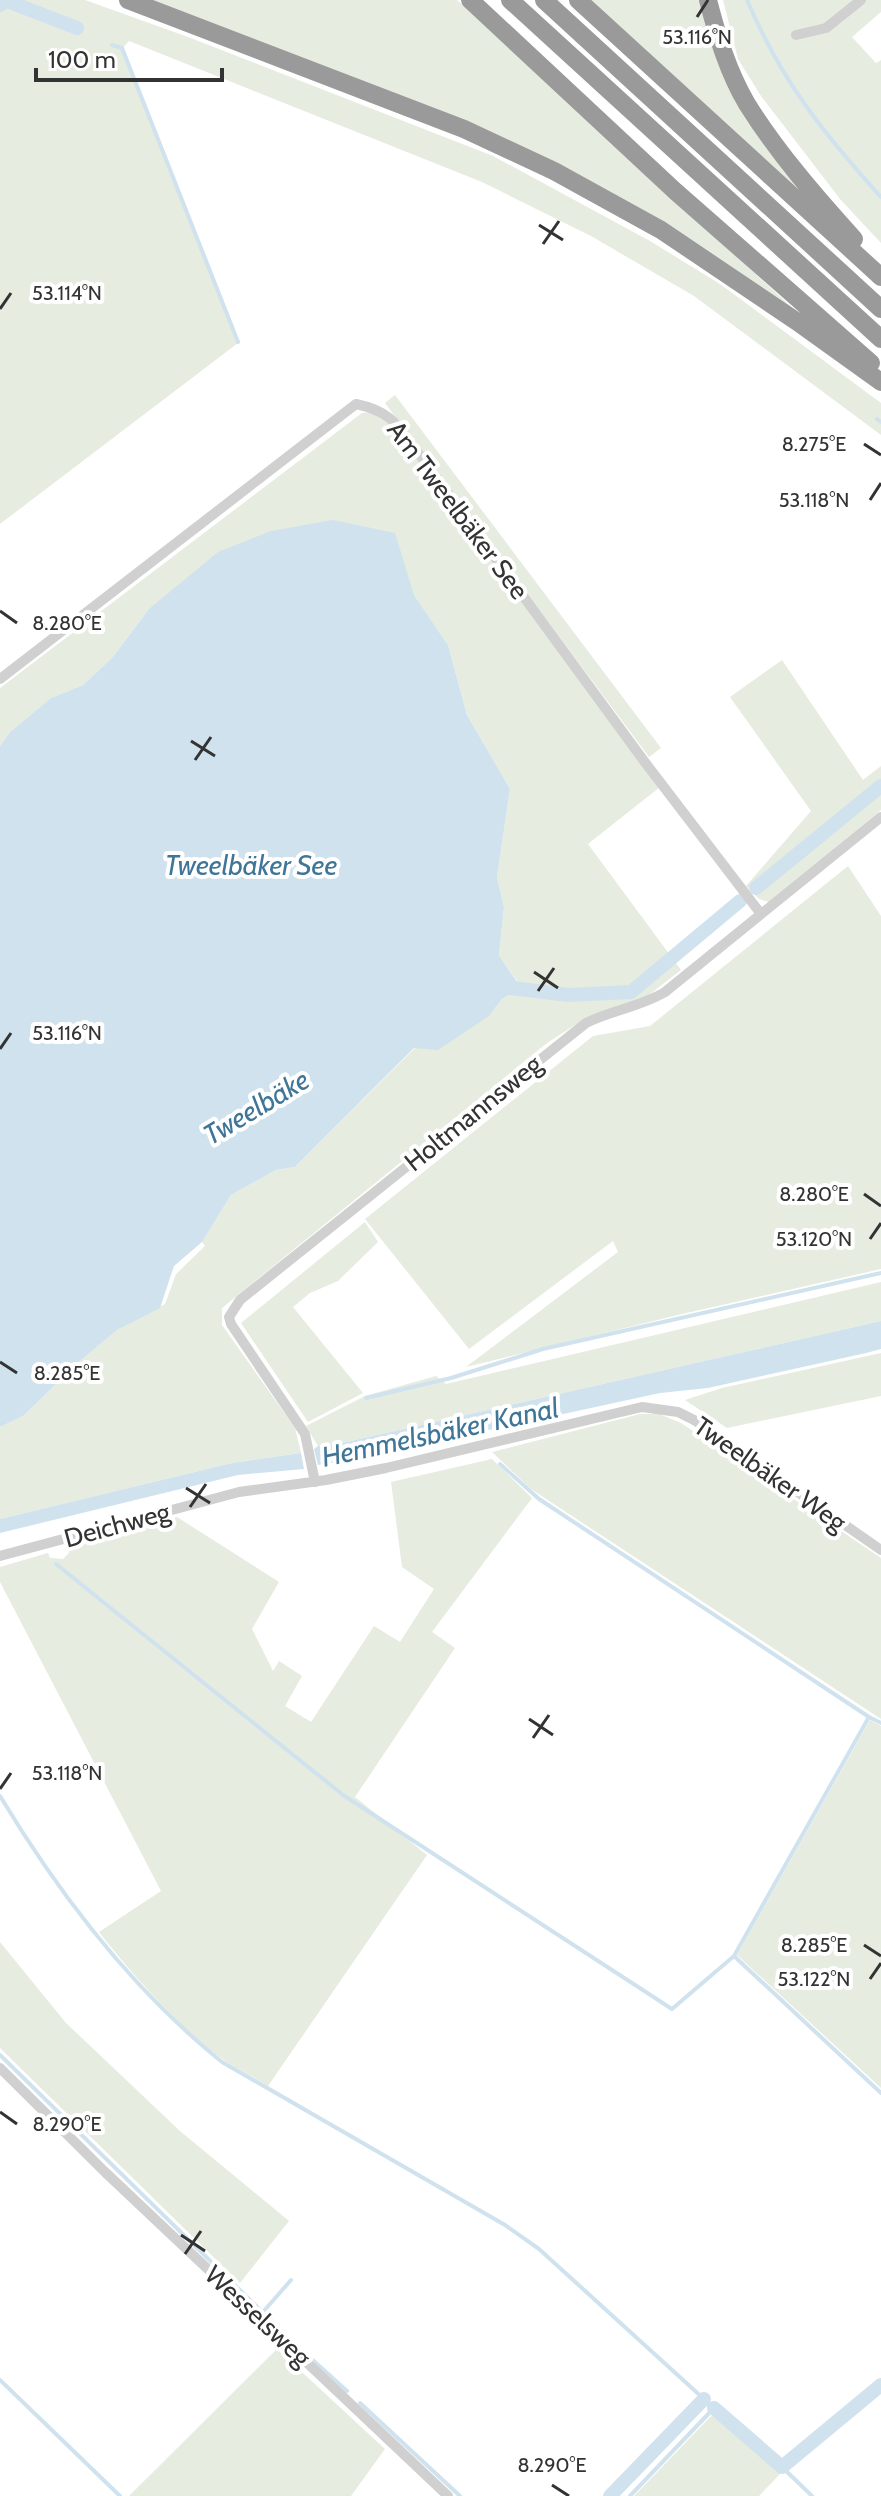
<svg xmlns="http://www.w3.org/2000/svg" width="881" height="2496" font-family="Cabin,sans-serif">
<style>
.green{fill:#e6ecdf}
.water{fill:#cfe2ee}
.lines{fill:none;stroke-linecap:round;stroke-linejoin:round}
.stream{stroke:#cfe2ee;stroke-width:4}
.canal{stroke:#cfe2ee;stroke-width:14}
.minor{stroke:#d0d0d0;stroke-width:10}
.motorway{stroke:#9a9a9a;stroke-width:18}
.ticks{fill:none;stroke:#333;stroke-width:3}
.labels{text-anchor:middle;stroke-width:8;stroke-linejoin:round;paint-order:stroke}
.street-label{font-size:26px;fill:#333;stroke:#fff}
.water-label{font-size:28px;font-style:italic;fill:#3f7597;stroke:#fff}
.ticks-label{font-size:20px;text-anchor:middle;fill:#333;stroke:#fff;stroke-width:8;stroke-linejoin:round;paint-order:stroke}
</style>
<rect width="100%" height="100%" fill="#fff"/>
<!-- green -->
<path class="green" d="M0 0H85L188 37 493 156 650 241 720 284 881 403V435L694 296 591 236 482 182 129 41 122 49 238 343 0 524Z
M146 0H457L797 312 628 204Z
M590 0H702L711 34 811 201Z
M723 0H881V12L852 37 876 63 881 60V243L840 199 761 96 738 59Z
M395 395 661 748 649 757 385 403Z
M379 412 420 460 660 787 588 844 681 970 645 998 586 1018 547 1043 222 1308V1325L295 1428 301 1453 232 1463 0 1519V1427L23 1416 80 1361 117 1330 165 1304 176 1274 205 1246 202 1242 231 1195 276 1170 295 1167 415 1048 489 1016 502 999 521 987 499 955 504 907 497 877 510 789 467 715 448 645 414 595 394 533 149 609 112 658 83 685 51 698 10 732 0 746V688L362 413Z
M782 660 863 780 881 766V810L769 902 759 899 746 886 811 811 730 697Z
M848 866 881 916V1269L682 1314 466 1367 618 1252 613 1241 469 1349 365 1219 593 1036 650 1026Z
M365 1222 378 1242 338 1281 310 1293 293 1307 363 1393 308 1422 241 1323Z
M881 1282V1321L333 1445 318 1446 306 1426 365 1396 436 1376 446 1384Z
M881 1353V1396L727 1428 685 1400 722 1388Z
M640 1414H659L681 1423 881 1558V1719L531 1489 492 1452Z
M492 1459 532 1498 432 1632 455 1648 355 1797 427 1855 268 2086C254 2077 239 2070 225 2061 184 2033 130 1972 99 1932L161 1891 0 1582V1567L48 1553 50 1558 63 1559 69 1553V1547L177 1517 279 1582 252 1629 273 1671 279 1661 302 1676 285 1706 311 1722 374 1626 400 1642 434 1589 402 1567 391 1482Z
M870 1720 881 1726V2088L737 1955Z
M0 1942 66 2023 180 2131 289 2221 240 2283 0 2048Z
M277 2349 385 2449 351 2496H129Z
M715 2412 781 2473 759 2496H634Z"/>
<!-- water -->
<path class="water" d="M333 520 395 533 414 595 448 645 467 715 510 789 497 877 504 907 499 955 521 988 502 999 489 1016 438 1050 414 1048 295 1167 276 1170 231 1195 202 1242 174 1266 160 1308 117 1330 80 1361 23 1416 0 1427V746L10 732 51 698 83 685 112 658 149 609 218 552 271 531Z
M881 1321V1349L866 1353 708 1388 660 1393 346 1461 318 1465 314 1449 318 1446 333 1445Z
M301 1453 304 1469 238 1475 0 1533V1519L232 1463Z"/>
<g class="lines">
<!-- stream -->
<path class="stream" d="M747 0C781 80 823 133 881 197
M112 45 122 48 238 342
M877 419 881 422
M366 1398 451 1378 543 1349 881 1273
M56 1564 343 1795 672 2009 734 1956 869 1717 539 1499 500 1464
M869 1717 881 1723
M0 1796C59 1894 132 1990 222 2062L505 2225 539 2249 704 2399
M734 1956 881 2093
M0 2055 296 2345
M263 2312 291 2280
M306 2354 347 2391
M0 2380 120 2496
M360 2403 460 2496
M782 2467 812 2496
M630 2496 714 2408"/>
<!-- canal -->
<path class="canal" d="M0 5 7 1 77 28
M756 888 881 786
M503 987 569 995 631 992 740 901
M714 2408 782 2467 881 2385
M610 2496 704 2399"/>
<!-- minor -->
<path class="minor" d="M796 35 826 28 861 0
M0 679 356 404C395 412 399 429 422 458L644 761 761 914
M315 1482 305 1434 231 1324 229 1317 240 1300 586 1023C612 1010 640 1007 665 992L881 817
M0 1556 239 1492 326 1480 386 1468 642 1407 678 1412 694 1420 881 1550
M0 2068 105 2172 448 2496"/>
<!-- motorway -->
<path class="motorway" d="M128 0 464 129 554 171 661 230 796 321 881 382
M470 0 675 191 871 363
M510 0 881 339
M544 0 881 309
M578 0 881 277
M708 0C717 35 728 72 747 104 777 152 816 197 854 239"/>
</g>
<!-- ticks -->
<path class="ticks" d="M697 17 708 0M539 225 563 240M543 244 559 221M0 309 11 293M864 444 881 455M870 500 881 483M0 611 17 623M191 741 215 756M195 760 211 737M534 972 558 988M538 991 554 968M0 1049 11 1033M864 1194 881 1206M870 1239 881 1223M0 1362 17 1373M186 1488 210 1503M190 1507 206 1484M529 1719 553 1735M533 1738 549 1715M0 1789 11 1773M864 1945 881 1956M870 1979 881 1963M0 2112 17 2124M181 2235 205 2251M185 2254 201 2231M552 2485 569 2496"/>
<g class="labels">
<!-- street labels -->
<g class="street-label">
<text transform="translate(458 510) rotate(53)" y="9">Am Tweelbäker See</text>
<text transform="translate(473 1113) rotate(-39)" y="9">Holtmannsweg</text>
<text transform="translate(770 1474) rotate(35)" y="9">Tweelbäker Weg</text>
<text transform="translate(117 1525) rotate(-15)" y="9">Deichweg</text>
<text transform="translate(258 2316) rotate(43)" y="9">Wesselsweg</text>
</g>
<!-- water labels -->
<g class="water-label">
<text x="251" y="875">Tweelbäker See</text>
<text transform="translate(256 1107) rotate(-31)" y="10">Tweelbäke</text>
<text transform="translate(440 1432) rotate(-12)" y="10">Hemmelsbäker Kanal</text>
</g>
</g>
<g class="ticks-label">
<text x="697" y="44">53.116°N</text>
<text x="67" y="300">53.114°N</text>
<text x="814" y="451">8.275°E</text>
<text x="814" y="507">53.118°N</text>
<text x="67" y="630">8.280°E</text>
<text x="67" y="1040">53.116°N</text>
<text x="814" y="1201">8.280°E</text>
<text x="814" y="1246">53.120°N</text>
<text x="67" y="1380">8.285°E</text>
<text x="67" y="1780">53.118°N</text>
<text x="814" y="1952">8.285°E</text>
<text x="814" y="1986">53.122°N</text>
<text x="67" y="2131">8.290°E</text>
<text x="552" y="2472">8.290°E</text>
</g>
<!-- scale -->
<path d="M36 68v12h186v-12" fill="none" stroke="#333333" stroke-width="4"/>
<text x="48" y="68" font-size="24" fill="#333333" stroke="#ffffff" stroke-width="6" paint-order="stroke">100 m</text>
</svg>
